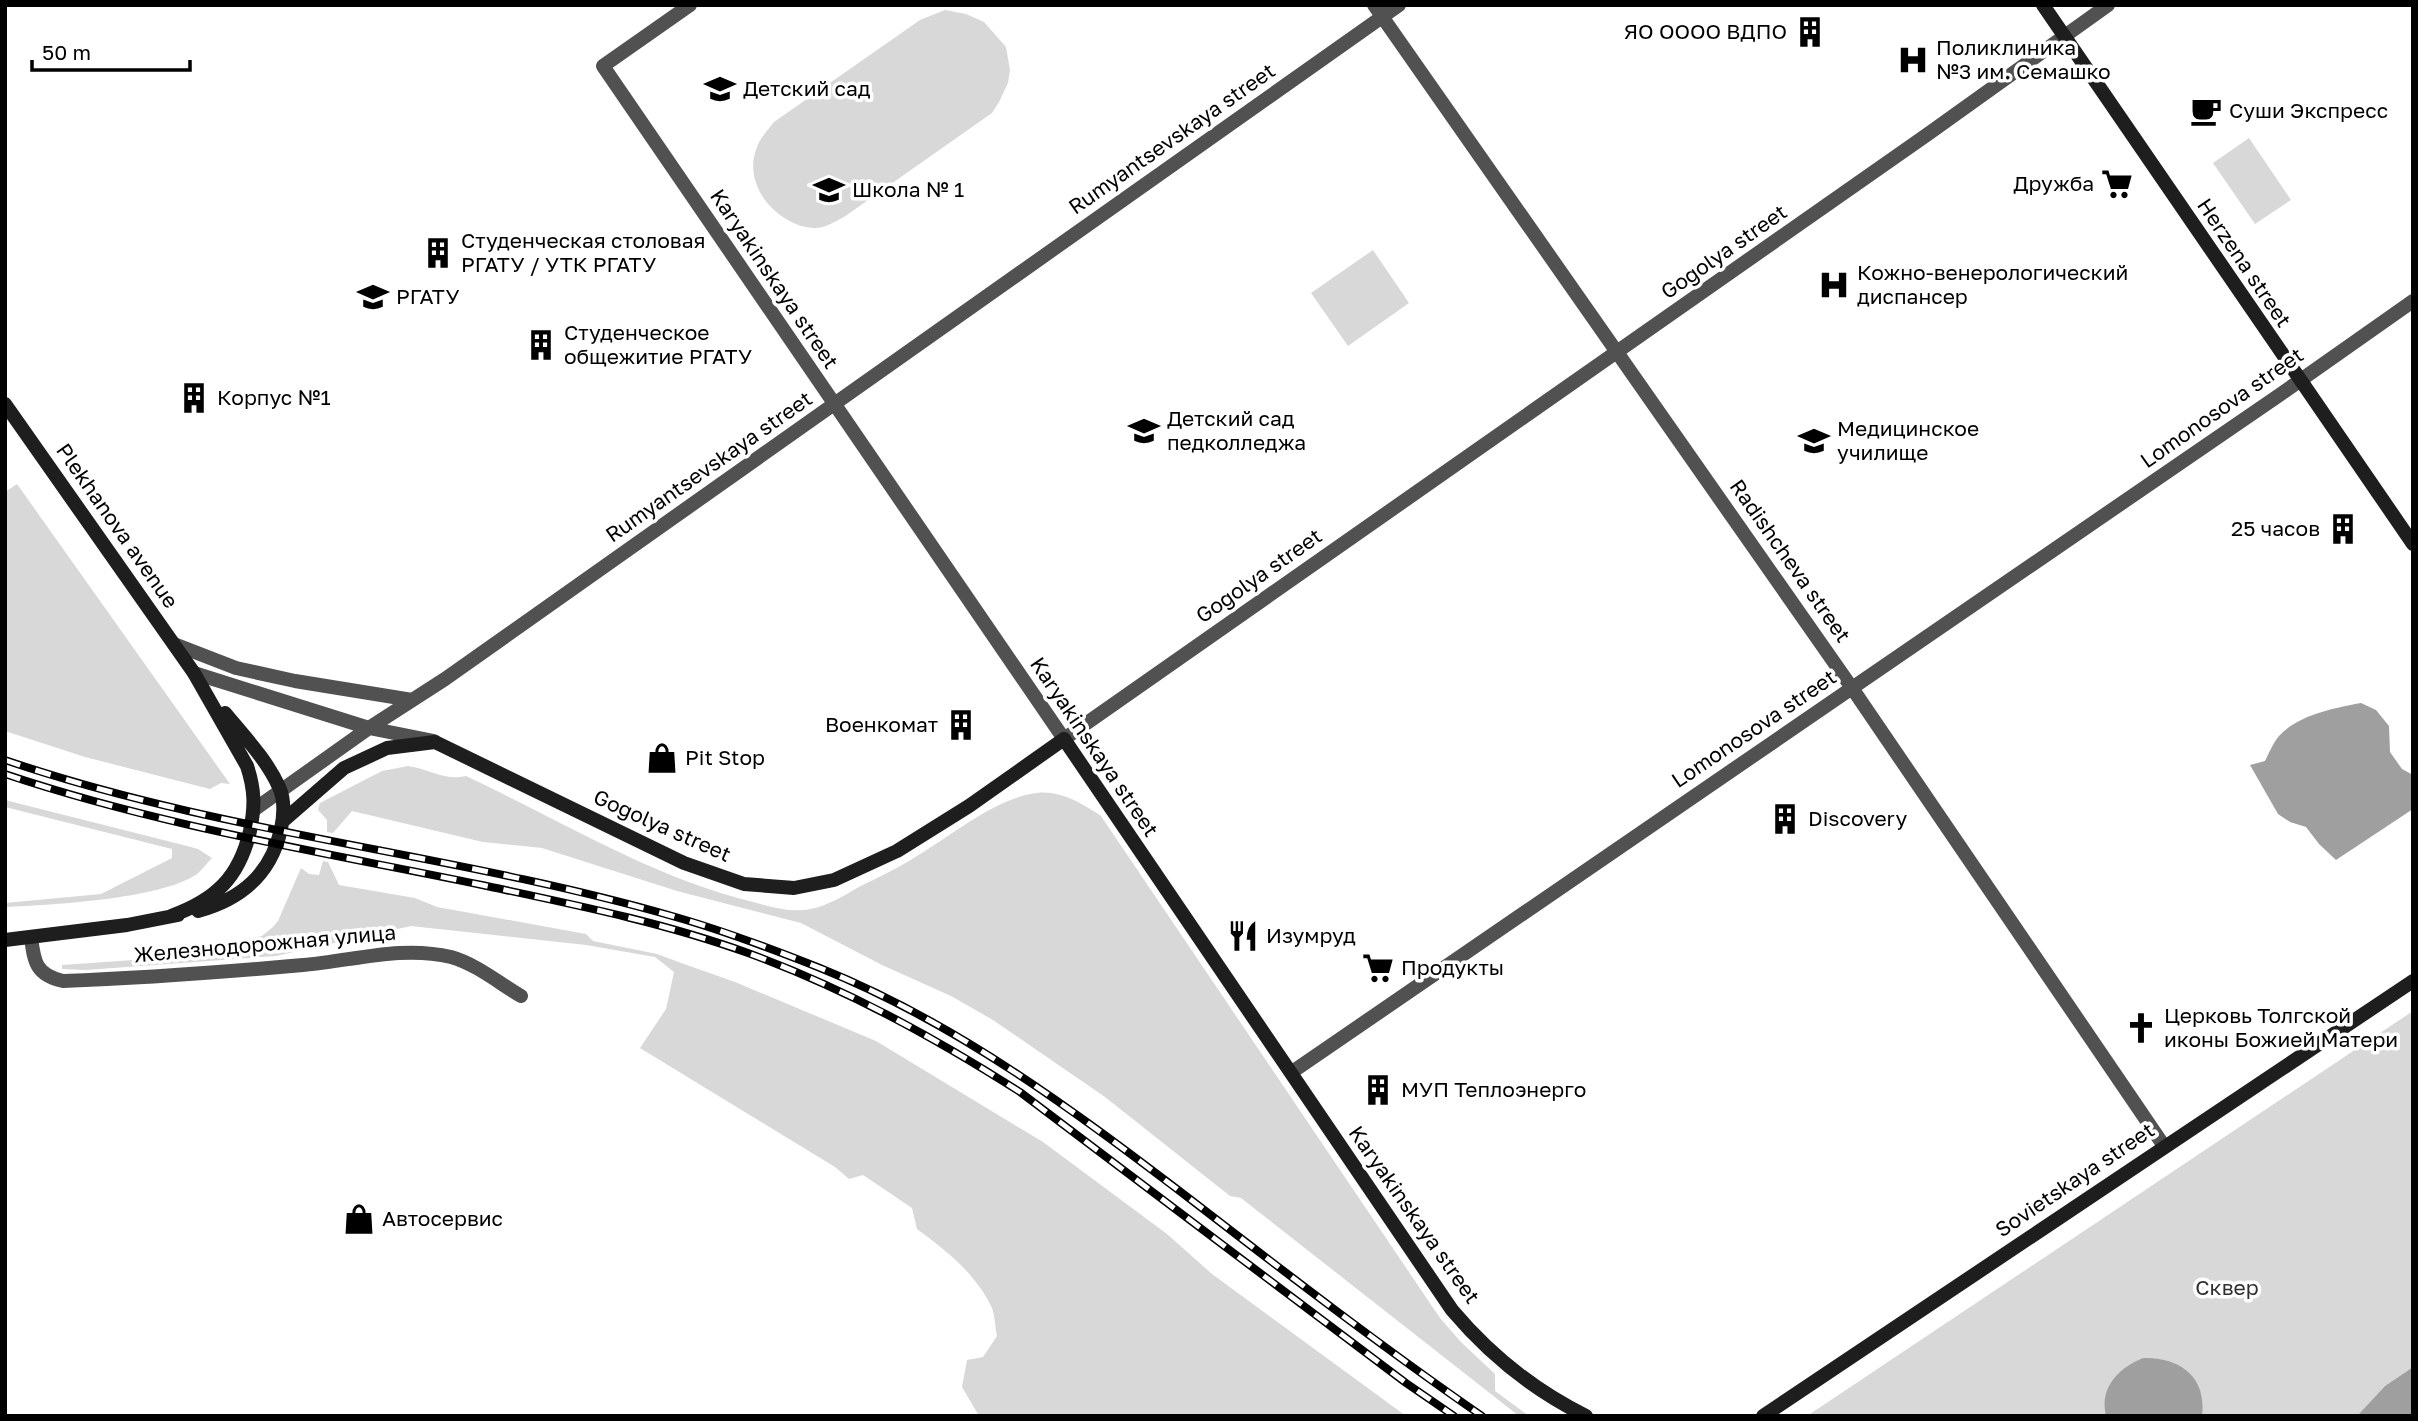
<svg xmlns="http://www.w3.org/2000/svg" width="2418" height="1421" font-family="'Golos Text',sans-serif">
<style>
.green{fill:#d8d8d8}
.water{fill:#9f9f9f}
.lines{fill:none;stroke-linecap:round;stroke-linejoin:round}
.street{stroke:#515151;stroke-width:14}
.secondary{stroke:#1e1e1e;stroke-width:14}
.rail-casing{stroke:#000;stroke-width:8}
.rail{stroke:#fff;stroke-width:5;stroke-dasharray:16;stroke-linecap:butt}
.labels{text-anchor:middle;stroke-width:7;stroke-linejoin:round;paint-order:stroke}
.poi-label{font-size:21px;fill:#000;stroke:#fff;text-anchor:start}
.street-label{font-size:21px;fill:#000;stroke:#fff}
.park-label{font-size:21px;fill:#2f2f2f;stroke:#fff}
</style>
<rect width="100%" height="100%" fill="#fff"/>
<!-- green -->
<path class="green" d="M945 10 966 14 984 22 1006 47 1010 70 1008 83 999 102 992 113 844 217C834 222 824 229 813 228 777 225 743 186 756 150 759 139 767 131 774 122L920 20Z
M2249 138 2291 200 2255 224 2213 163Z
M1373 250 1409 303 1348 346 1311 293Z
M17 484 230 784 221 783 210 789 85 757 5 731V492Z
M408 766C430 769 443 781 466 776 560 820 651 877 753 902 772 907 791 913 811 909 827 906 845 895 859 887 881 876 904 865 925 851 957 831 999 797 1037 793 1060 790 1083 804 1101 816L1440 1318 1461 1342 1495 1374V1391L1529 1416H1519L1241 1198 1230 1196 1105 1097 993 1020 951 996 882 965 801 923 677 891 542 848 483 842 352 811 333 833 327 832V820L318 810 320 803 382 771Z
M5 800 187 846 198 849 212 858C207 863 202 870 197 874 161 899 51 905 5 907V903L101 894 172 858V849L5 807Z
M323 861 328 862 339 885 415 898 437 907 586 934 593 941 657 954 684 964 735 982 876 1041 1043 1142 1167 1234 1212 1274 1406 1416H979L962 1387 967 1360 983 1357 997 1336C995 1327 995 1316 992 1308 976 1274 947 1251 917 1229L912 1208 863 1175 849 1179 835 1167 640 1048 666 1009 674 972 655 957 586 945 411 926 276 956 86 970 62 969V965L148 959 171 952 262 936 273 927 278 921 301 868 309 874 319 875Z
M2413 1011V1367L2385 1386 2357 1416H1807Z"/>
<!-- water -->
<path class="water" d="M2361 703 2376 710 2389 726 2390 752 2402 769 2413 775V809L2336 860 2319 844 2306 827 2290 822 2278 814 2250 765 2265 761C2269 753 2273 743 2279 736 2298 715 2334 708 2361 703Z
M2143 1358C2179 1357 2207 1376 2202 1416H2106C2099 1387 2119 1368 2143 1358Z
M2413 1367V1416H2357L2385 1386Z"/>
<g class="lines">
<!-- street -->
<path class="street" d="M690 5 603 66 1064 739 1928 134 2108 5
M1374 5 1852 688 2164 1146
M174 644 236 668 295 681 412 700
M194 673 369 728 434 741
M255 809 369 728 445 679 1399 5
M31 937C34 962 36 975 63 981 143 978 224 972 303 965 353 961 401 945 451 957 476 964 499 983 521 996
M1292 1072 2278 396 2413 301"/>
<!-- secondary -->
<path class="secondary" d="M2043 5 2413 544
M5 404 194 673 247 766C255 790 255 807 250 831 239 878 215 900 171 916
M283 821 344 768 387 748 435 742 684 863 744 884 794 888 834 880 897 851 969 806 1064 739 1452 1310C1490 1355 1533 1390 1586 1416
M198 911C242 899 271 874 281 829 284 815 285 800 279 787 267 760 244 736 225 713
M5 940 127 925 178 915
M1763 1416 2413 981"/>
<defs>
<path id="rail" d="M5 760C222 834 452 853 672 916 722 930 772 949 820 968 957 1023 1073 1110 1190 1199 1286 1273 1382 1347 1482 1416
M5 774C160 826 322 852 482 885 571 904 662 922 748 953 846 989 932 1036 1020 1092L1406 1383 1454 1416"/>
</defs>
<!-- rail casing -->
<use href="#rail" class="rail-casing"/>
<!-- rail -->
<use href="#rail" class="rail"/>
</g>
<!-- icons -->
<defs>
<symbol id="building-bare" viewBox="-9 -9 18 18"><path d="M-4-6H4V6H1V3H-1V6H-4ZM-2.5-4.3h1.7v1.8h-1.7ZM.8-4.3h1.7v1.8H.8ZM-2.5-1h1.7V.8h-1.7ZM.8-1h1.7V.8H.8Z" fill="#000" stroke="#fff" stroke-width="2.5" paint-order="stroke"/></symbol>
<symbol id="hospital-bare" viewBox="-9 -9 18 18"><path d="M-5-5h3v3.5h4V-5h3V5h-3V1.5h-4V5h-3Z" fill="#000" stroke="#fff" stroke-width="2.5" paint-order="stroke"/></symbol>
<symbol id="school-bare" viewBox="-9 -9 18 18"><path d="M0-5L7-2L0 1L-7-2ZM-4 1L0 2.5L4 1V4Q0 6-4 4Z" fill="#000" stroke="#fff" stroke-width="2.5" paint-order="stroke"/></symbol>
<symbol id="cafe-bare" viewBox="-9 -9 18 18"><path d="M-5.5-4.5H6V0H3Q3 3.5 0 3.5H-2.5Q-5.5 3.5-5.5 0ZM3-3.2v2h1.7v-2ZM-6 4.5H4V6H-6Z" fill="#000" stroke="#fff" stroke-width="2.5" paint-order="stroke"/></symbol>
<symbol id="supermarket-bare" viewBox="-9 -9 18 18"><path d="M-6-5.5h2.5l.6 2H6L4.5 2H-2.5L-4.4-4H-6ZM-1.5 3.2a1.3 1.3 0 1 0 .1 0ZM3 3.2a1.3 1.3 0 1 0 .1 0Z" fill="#000" stroke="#fff" stroke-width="2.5" paint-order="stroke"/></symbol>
<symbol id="university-bare" viewBox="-9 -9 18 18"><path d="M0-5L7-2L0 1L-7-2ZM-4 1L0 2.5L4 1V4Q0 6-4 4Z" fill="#000" stroke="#fff" stroke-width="2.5" paint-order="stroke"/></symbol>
<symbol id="shop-bare" viewBox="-9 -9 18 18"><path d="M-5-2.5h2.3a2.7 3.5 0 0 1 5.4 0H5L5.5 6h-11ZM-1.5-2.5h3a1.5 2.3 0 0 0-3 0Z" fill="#000" stroke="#fff" stroke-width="2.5" paint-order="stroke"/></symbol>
<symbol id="restaurant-bare" viewBox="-9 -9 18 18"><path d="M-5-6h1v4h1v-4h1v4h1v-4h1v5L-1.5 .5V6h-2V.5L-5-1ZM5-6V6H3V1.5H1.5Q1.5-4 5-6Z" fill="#000" stroke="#fff" stroke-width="2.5" paint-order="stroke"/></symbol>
<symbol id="church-bare" viewBox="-9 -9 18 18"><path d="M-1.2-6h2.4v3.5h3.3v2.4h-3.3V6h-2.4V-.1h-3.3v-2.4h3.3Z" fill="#000" stroke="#fff" stroke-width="2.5" paint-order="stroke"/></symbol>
</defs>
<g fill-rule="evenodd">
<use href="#building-bare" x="1788" y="10" width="44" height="44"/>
<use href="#hospital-bare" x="1891" y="38" width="44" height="44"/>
<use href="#school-bare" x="698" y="67" width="44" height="44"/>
<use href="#cafe-bare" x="2184" y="89" width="44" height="44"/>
<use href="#supermarket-bare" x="2095" y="162" width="44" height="44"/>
<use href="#school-bare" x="807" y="168" width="44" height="44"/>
<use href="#building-bare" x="416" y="231" width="44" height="44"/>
<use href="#hospital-bare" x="1812" y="263" width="44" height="44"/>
<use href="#university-bare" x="351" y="275" width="44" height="44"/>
<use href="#building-bare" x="519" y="323" width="44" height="44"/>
<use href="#building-bare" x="172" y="376" width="44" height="44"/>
<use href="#school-bare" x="1122" y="409" width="44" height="44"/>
<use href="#university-bare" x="1792" y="419" width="44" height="44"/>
<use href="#building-bare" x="2321" y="507" width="44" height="44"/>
<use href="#building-bare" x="939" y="703" width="44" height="44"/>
<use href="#shop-bare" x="640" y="736" width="44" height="44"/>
<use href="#building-bare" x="1763" y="797" width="44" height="44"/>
<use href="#restaurant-bare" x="1221" y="914" width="44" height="44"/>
<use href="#supermarket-bare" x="1356" y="946" width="44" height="44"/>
<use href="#church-bare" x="2119" y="1006" width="44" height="44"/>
<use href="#building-bare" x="1356" y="1068" width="44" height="44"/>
<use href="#shop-bare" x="337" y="1197" width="44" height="44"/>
</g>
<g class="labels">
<!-- poi labels -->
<g class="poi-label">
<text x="1787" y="39" text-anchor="end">ЯО ОООО ВДПО</text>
<text x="1936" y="55">Поликлиника<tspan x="1936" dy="24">№3 им. Семашко</tspan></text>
<text x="743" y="96">Детский сад</text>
<text x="2229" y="118">Суши Экспресс</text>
<text x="2094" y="191" text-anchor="end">Дружба</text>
<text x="852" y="197">Школа № 1</text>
<text x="461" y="248">Студенческая столовая<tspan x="461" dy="24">РГАТУ / УТК РГАТУ</tspan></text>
<text x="1857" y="280">Кожно-венерологический<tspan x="1857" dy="24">диспансер</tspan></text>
<text x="396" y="304">РГАТУ</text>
<text x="564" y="340">Студенческое<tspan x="564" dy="24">общежитие РГАТУ</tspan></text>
<text x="217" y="405">Корпус №1</text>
<text x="1167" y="426">Детский сад<tspan x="1167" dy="24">педколледжа</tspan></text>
<text x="1837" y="436">Медицинское<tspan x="1837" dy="24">училище</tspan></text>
<text x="2320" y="536" text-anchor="end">25 часов</text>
<text x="938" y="732" text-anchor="end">Военкомат</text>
<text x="685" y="765">Pit Stop</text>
<text x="1808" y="826">Discovery</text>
<text x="1266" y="943">Изумруд</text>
<text x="1401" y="975">Продукты</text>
<text x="2164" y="1023">Церковь Толгской<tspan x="2164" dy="24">иконы Божией Матери</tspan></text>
<text x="1401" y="1097">МУП Теплоэнерго</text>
<text x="382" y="1226">Автосервис</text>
</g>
<!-- street labels -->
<g class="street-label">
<text transform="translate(1172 139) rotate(-35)" y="7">Rumyantsevskaya street</text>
<text transform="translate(1724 252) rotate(-35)" y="7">Gogolya street</text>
<text transform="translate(2244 263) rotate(56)" y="7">Herzena street</text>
<text transform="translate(774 279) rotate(56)" y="7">Karyakinskaya street</text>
<text transform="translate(2222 408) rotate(-35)" y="7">Lomonosova street</text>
<text transform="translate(709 467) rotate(-35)" y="7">Rumyantsevskaya street</text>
<text transform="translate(117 526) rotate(55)" y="7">Plekhanova avenue</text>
<text transform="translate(1790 561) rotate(55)" y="7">Radishcheva street</text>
<text transform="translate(1259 576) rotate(-35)" y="7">Gogolya street</text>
<text transform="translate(1754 729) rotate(-34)" y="7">Lomonosova street</text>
<text transform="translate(1094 747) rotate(56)" y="7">Karyakinskaya street</text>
<text transform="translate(662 826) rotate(24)" y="7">Gogolya street</text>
<text transform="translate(265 944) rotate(-5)" y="7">Железнодорожная улица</text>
<text transform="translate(2075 1180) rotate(-34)" y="7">Sovietskaya street</text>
<text transform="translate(1414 1215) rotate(55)" y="7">Karyakinskaya street</text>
</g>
<!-- park labels -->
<g class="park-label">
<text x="2227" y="1295">Сквер</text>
</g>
</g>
<!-- border -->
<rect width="2418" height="1421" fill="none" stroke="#000000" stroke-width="14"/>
<!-- scale -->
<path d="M32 60v10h158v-10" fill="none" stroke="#000000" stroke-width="3.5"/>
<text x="42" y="60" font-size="21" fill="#000000" stroke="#ffffff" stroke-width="5" paint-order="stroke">50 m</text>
</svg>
